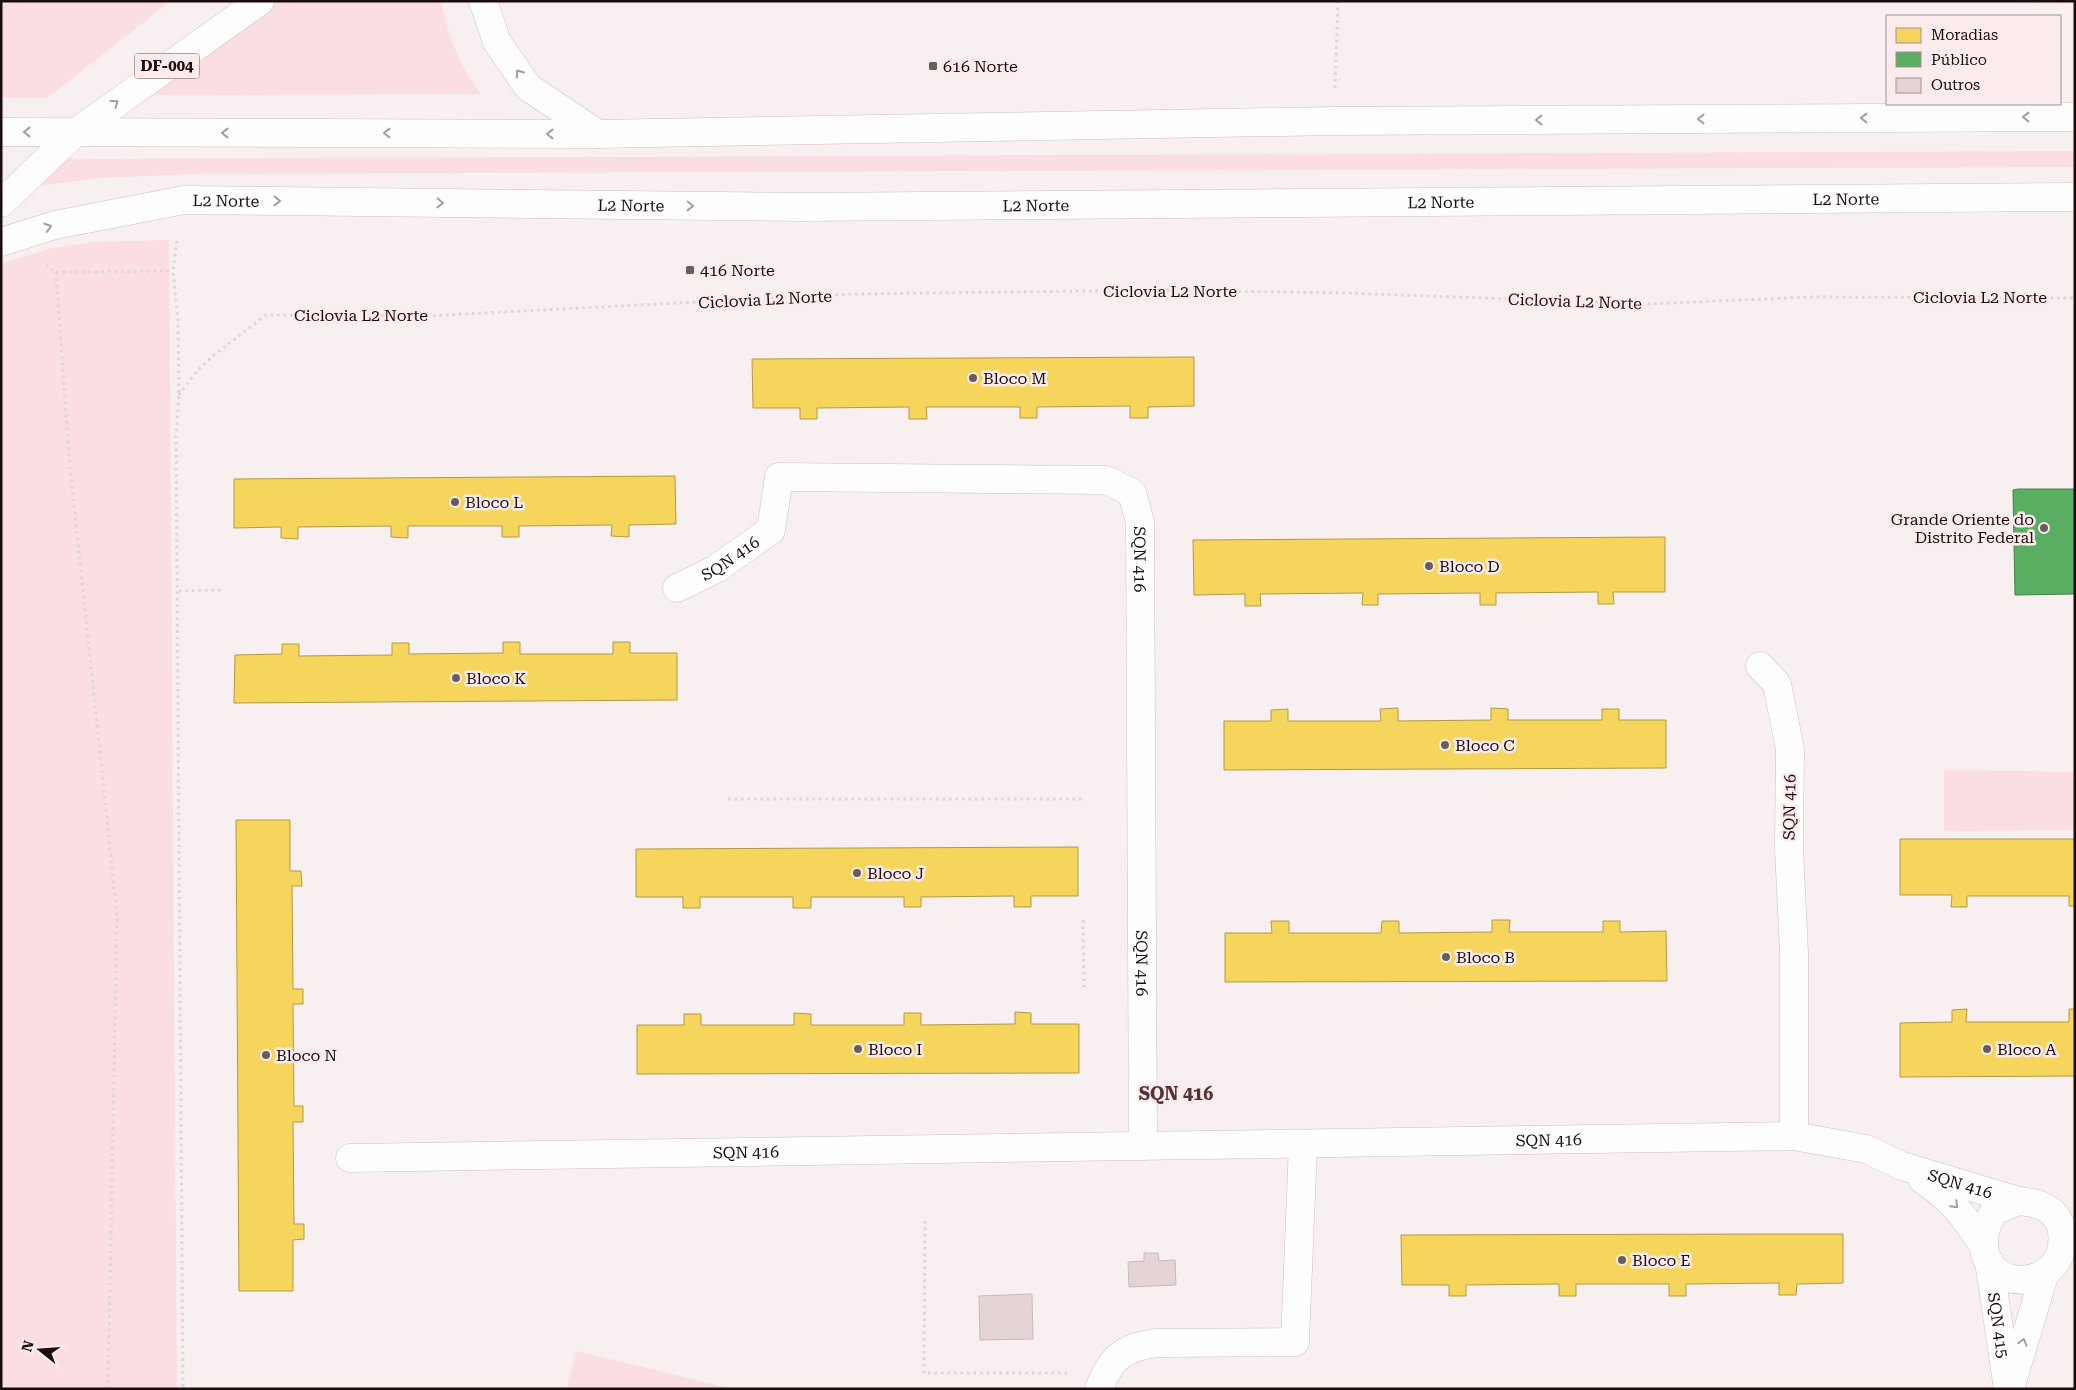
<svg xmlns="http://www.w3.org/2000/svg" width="2076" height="1390" font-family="'Roboto Serif',serif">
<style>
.built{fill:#fae5e6}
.green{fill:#fbdee1}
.homes{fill:#f6d55c;stroke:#b49945}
.public{fill:#5aae61;stroke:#477e48}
.building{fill:#e4d4d5;stroke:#c5babb}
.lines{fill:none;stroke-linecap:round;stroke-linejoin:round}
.street-casing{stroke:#cbc0c1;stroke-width:29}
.primary-casing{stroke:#cbc0c1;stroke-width:29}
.highway-casing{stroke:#cbc0c1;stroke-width:29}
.path{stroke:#d9d6d6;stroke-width:3;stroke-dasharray:2.5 4;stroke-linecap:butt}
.street{stroke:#fefdfd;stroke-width:28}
.primary{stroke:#fefdfd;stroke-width:28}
.highway{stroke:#fefdfd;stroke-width:28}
.oneway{stroke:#a39d9d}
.poi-dot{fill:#685c5d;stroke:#fcebec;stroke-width:2}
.labels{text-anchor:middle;stroke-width:5;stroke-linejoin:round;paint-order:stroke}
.shield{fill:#fcebec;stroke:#5e5051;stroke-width:1}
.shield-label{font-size:15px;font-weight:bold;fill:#1b0d0e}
.poi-label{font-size:16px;fill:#1b0d0e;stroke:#fcebec;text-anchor:start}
.street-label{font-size:16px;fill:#1b0d0e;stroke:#fcebec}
.neighbourhood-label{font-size:18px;font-weight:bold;fill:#543336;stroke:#fcebec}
</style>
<rect width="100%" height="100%" fill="#f8eff0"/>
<!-- built -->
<path class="built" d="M1972 1H2075V4Z"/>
<!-- green -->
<path class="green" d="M1 1H171L47 98H1Z
M279 1H441C448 35 460 68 481 94L152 95Z
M2075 151V167L193 174 97 178 32 187 67 159Z
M169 240 177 1389H1V264L48 249 92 242Z
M1944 770 2075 772V830L1944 831Z
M576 1351 734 1389H567Z"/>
<!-- homes -->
<path class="homes" d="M1194 357V406L1148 407V418H1130V406L1037 407V418H1020V407H926L927 419H909V407L817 408V419H800V408H753L752 359Z
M675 476 676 524 629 525V537L611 536 612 525 519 526V537H502V526H408V538L391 537V526L298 527V539L281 538V527L234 528V479Z
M1665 537V592H1613L1614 604H1598V592L1496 593V605H1480V593L1378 594V605H1362L1363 593 1260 594 1261 606H1245V594L1194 595 1193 540Z
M503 642H520V654H613V642H630V653H677V700L234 703 235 655 282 654V644H299V656L392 655V643H409V654L503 653Z
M1398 708V721L1491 720V708L1508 709V720H1602V709H1619V720H1666V768L1224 770V721H1271V710L1288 709V721H1381L1380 709Z
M236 820H290V871H301L302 886H292L293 989H303V1004H293L294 1106H303V1122H293L294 1224H304V1239L293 1240V1291H239Z
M1900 839H2075V906H2069V896H1967V907H1951L1952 895H1900Z
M1078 847V896H1031V907H1014V896L921 897V907H904V897H811V908H793V897H700V908H683V897H636V849Z
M1492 920H1510L1509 932H1603V921H1620V932L1666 931 1667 981 1225 982V933H1272L1271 921H1289V933H1381L1382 921H1399V933L1492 932Z
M1967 1009 1966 1022H2069V1009H2075V1076L1900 1077V1023L1952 1022V1010Z
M1015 1012 1031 1013V1024H1079V1073L637 1074V1025H684V1014H701V1025H794V1013L811 1014V1025H904V1013H921V1025L1015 1024Z
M1761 1234H1843V1283L1797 1284 1796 1295H1779V1283L1686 1284V1296H1669V1284H1576V1296H1559V1284L1466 1285V1296H1449V1285H1402L1401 1235Z"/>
<!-- public -->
<path class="public" d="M2018 489H2075V594L2015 595 2013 490Z"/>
<!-- building -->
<path class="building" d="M1144 1253H1158L1159 1261 1175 1260 1176 1285 1129 1287 1128 1262 1144 1261Z
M1032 1294 1033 1339 980 1340 979 1296Z"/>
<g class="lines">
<defs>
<g id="street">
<path id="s1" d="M677 588 716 569 771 530 779 477 1107 480 1132 493 1140 522 1143 1146"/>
<path d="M1760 666 1777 684 1790 749 1789 849 1794 953V1136"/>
<path id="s2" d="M350 1158 1794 1136 1866 1149 1902 1166 2018 1201"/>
<path d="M1922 1179C1954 1202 1963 1214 1984 1247"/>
<path d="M2018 1201C2036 1202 2054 1207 2061 1226 2076 1294 1972 1299 1985 1232 1986 1225 1991 1217 1994 1211Z"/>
<path id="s3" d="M1989 1261 2008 1389"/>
<path d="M2012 1382 2044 1276"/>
<path d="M1099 1389C1111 1357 1124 1347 1157 1343L1295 1342 1303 1145"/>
</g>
<g id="primary">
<path d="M1 132 598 134 1334 121 2075 117"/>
<path id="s4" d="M1 242 55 225 184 200 801 207 2075 197"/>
</g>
<path id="highway" d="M483 1 497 42 528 87 598 134
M1 203 76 132 260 1"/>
</defs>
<!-- street casing -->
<use href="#street" class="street-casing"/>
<!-- primary casing -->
<use href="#primary" class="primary-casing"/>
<!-- highway casing -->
<use href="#highway" class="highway-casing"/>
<!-- path -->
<path class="path" d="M1335 88 1338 1
M177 241 173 271 178 321 179 395 176 437 183 1389
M46 265 56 272
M56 272 69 457 117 916 108 1389
M56 272 173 271
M179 395 197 371 214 355 266 315 426 316 852 294 1164 290 1346 293 1649 304 1810 297 2075 298
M179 591 223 590
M728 799H1083
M1083 920 1084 989
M925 1221 924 1373H1068"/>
<!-- street -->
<use href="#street" class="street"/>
<!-- primary -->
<use href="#primary" class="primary"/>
<!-- highway -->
<use href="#highway" class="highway"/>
</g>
<!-- one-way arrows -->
<defs><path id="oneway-chevron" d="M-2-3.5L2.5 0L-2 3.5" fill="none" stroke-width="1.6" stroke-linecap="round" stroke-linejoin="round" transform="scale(1.25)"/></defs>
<g class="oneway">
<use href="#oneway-chevron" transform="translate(519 73) rotate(-125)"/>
<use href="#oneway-chevron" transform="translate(115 103) rotate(-36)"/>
<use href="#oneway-chevron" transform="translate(2026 117) rotate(180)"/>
<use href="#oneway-chevron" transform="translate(1864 118) rotate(180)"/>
<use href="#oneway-chevron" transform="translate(1701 119) rotate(180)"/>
<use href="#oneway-chevron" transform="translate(1539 120) rotate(180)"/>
<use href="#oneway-chevron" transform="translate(27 132) rotate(-180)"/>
<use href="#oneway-chevron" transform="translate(225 133) rotate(-180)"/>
<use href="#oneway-chevron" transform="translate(387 133) rotate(-180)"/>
<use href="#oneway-chevron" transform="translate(550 134) rotate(-180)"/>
<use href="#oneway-chevron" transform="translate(277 201) rotate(1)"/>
<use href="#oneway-chevron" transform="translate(440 203) rotate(1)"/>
<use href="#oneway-chevron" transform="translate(690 206) rotate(1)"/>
<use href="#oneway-chevron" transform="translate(48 227) rotate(-18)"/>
<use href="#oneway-chevron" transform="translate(1955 1205) rotate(45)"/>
<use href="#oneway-chevron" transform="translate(2023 1342) rotate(-74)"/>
</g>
<!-- markers -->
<g class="poi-dot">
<rect x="928" y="61" width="10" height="10" rx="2.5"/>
<rect x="685" y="265" width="10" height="10" rx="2.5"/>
<circle cx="973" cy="378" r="5"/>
<circle cx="455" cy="502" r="5"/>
<circle cx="2044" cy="528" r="5"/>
<circle cx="1429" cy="566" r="5"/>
<circle cx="456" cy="678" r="5"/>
<circle cx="1445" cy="745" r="5"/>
<circle cx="857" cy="873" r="5"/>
<circle cx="1446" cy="957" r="5"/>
<circle cx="858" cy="1049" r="5"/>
<circle cx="1987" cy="1049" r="5"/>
<circle cx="266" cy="1055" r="5"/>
<circle cx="1622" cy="1260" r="5"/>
</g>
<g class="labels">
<!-- shield labels -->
<rect class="shield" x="134.5" y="53.5" width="65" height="25" rx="4"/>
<g class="shield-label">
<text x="167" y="71">DF-004</text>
</g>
<!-- poi labels -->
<g class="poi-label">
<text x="943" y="72">616 Norte</text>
<text x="700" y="276">416 Norte</text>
<text x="983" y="384">Bloco M</text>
<text x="465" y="508">Bloco L</text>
<text x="2034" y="525" text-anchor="end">Grande Oriente do<tspan x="2034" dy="18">Distrito Federal</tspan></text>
<text x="1439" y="572">Bloco D</text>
<text x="466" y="684">Bloco K</text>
<text x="1455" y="751">Bloco C</text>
<text x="867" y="879">Bloco J</text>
<text x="1456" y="963">Bloco B</text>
<text x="868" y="1055">Bloco I</text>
<text x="1997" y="1055">Bloco A</text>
<text x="276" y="1061">Bloco N</text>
<text x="1632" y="1266">Bloco E</text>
</g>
<!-- street labels -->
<g class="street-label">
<text dy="6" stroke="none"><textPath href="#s4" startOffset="1850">L2 Norte</textPath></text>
<text dy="6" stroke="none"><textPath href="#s4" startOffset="230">L2 Norte</textPath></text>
<text dy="6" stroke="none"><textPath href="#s4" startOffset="1445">L2 Norte</textPath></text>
<text dy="6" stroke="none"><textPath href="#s4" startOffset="635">L2 Norte</textPath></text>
<text dy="6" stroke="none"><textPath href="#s4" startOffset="1040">L2 Norte</textPath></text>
<text x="1170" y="297">Ciclovia L2 Norte</text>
<text x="1980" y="303">Ciclovia L2 Norte</text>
<text transform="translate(765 299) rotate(-3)" y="6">Ciclovia L2 Norte</text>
<text transform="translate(1575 301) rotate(2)" y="6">Ciclovia L2 Norte</text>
<text x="361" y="321">Ciclovia L2 Norte</text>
<text dy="6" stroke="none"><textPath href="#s1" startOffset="61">SQN 416</textPath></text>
<text dy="6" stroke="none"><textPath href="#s1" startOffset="588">SQN 416</textPath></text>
<text transform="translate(1789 807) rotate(-89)" y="6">SQN 416</text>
<text dy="6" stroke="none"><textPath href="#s1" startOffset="992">SQN 416</textPath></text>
<text dy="6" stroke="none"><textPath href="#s2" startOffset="1199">SQN 416</textPath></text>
<text dy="6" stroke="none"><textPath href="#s2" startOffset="396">SQN 416</textPath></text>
<text dy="6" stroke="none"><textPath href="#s2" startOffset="1618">SQN 416</textPath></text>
<text dy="6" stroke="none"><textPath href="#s3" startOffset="65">SQN 415</textPath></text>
</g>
<!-- neighbourhood labels -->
<g class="neighbourhood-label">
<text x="1176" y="1100">SQN 416</text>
</g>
</g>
<!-- border -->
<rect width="2076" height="1390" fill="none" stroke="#1b0d0e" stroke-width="5"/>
<!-- legend -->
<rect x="1886" y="15" width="175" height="90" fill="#fcebec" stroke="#a29293"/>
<rect x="1896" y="28" width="25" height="15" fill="#f6d55c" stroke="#a29293"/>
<text x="1931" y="40" font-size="15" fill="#1b0d0e">Moradias</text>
<rect x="1896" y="52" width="25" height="15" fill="#5aae61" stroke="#a29293"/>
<text x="1931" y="65" font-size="15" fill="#1b0d0e">Público</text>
<rect x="1896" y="78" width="25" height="15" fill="#e4d4d5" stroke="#a29293"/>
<text x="1931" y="90" font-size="15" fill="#1b0d0e">Outros</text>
<!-- north arrow -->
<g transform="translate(40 1350) rotate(287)" stroke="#fcebec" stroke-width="4" paint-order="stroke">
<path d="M0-4L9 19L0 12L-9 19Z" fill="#1b0d0e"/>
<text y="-8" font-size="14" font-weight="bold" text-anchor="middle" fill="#1b0d0e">N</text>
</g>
</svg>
